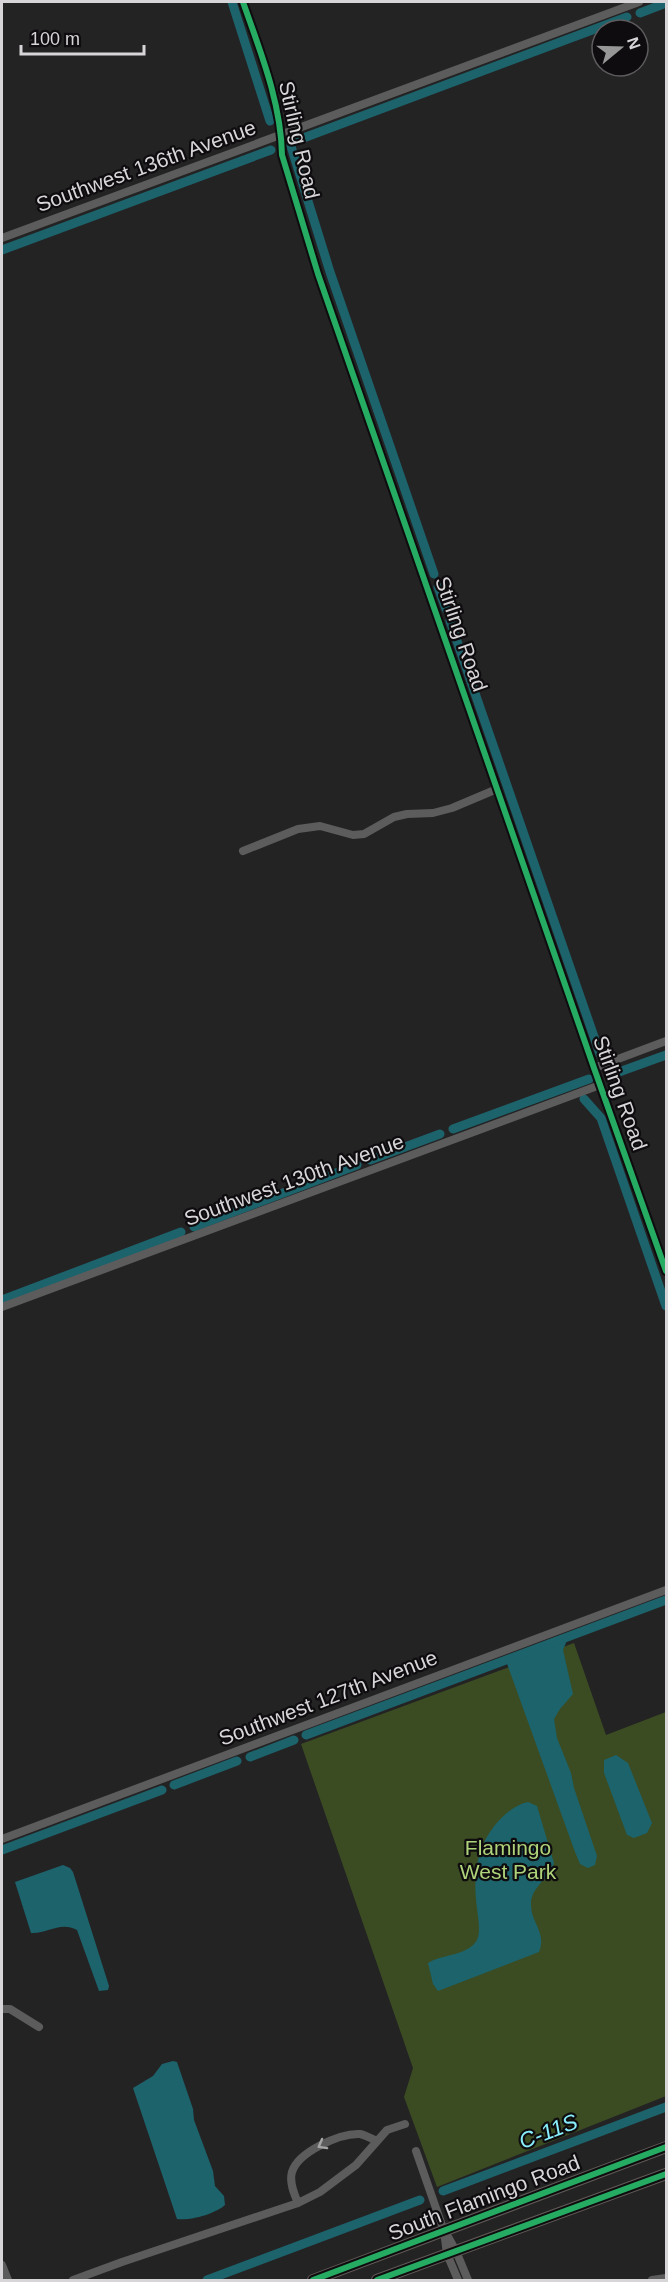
<svg xmlns="http://www.w3.org/2000/svg" width="668" height="2282" font-family="Arial,sans-serif">
<style>
.green{fill:#3b4c22}
.water{fill:#1c636c}
.lines{fill:none;stroke-linecap:round;stroke-linejoin:round}
.canal{stroke:#1c636c;stroke-width:9}
.minor{stroke:#5d5c5d;stroke-width:8}
.highway{stroke:#605a56;stroke-width:12}
.cycleway-casing{stroke:#0e0c0e;stroke-width:10}
.cycleway{stroke:#26ab63;stroke-width:6}
.oneway{stroke:#a6a5a6}
.labels{text-anchor:middle;stroke-width:4.5;stroke-linejoin:round;paint-order:stroke}
.street-label{font-size:21px;fill:#d7d5d7;stroke:#0e0c0e}
.park-label{font-size:21px;fill:#aed37a;stroke:#0e0c0e}
.water-label{font-size:22px;font-style:italic;fill:#88effd;stroke:#0e0c0e}
</style>
<rect width="100%" height="100%" fill="#242324"/>
<!-- green -->
<path class="green" d="M574 1643 606 1735 666 1712V2096L437 2187 404 2097 413 2068 301 1744Z"/>
<!-- water -->
<path class="water" d="M568 1638 563 1650 573 1694 560 1709 554 1719 557 1738 571 1773 574 1788 597 1856 595 1865 588 1868 580 1864 575 1852 506 1661Z
M616 1755 628 1763 652 1823 647 1833 634 1838 627 1835 604 1773V1760Z
M528 1802 537 1806 554 1863C550 1879 530 1887 531 1905 531 1923 547 1933 539 1952L438 1991 433 1984 428 1963C442 1954 468 1956 477 1940 481 1931 478 1918 477 1908 473 1878 475 1850 495 1825 504 1815 514 1805 528 1802Z
M63 1865 70 1868 73 1872 109 1986 108 1990 99 1991 77 1930C60 1921 48 1934 31 1933L15 1882Z
M173 2061 177 2062 193 2109 194 2120 213 2171 215 2186 224 2196 225 2205C215 2214 190 2221 177 2219L133 2088 153 2076 162 2064Z"/>
<g class="lines">
<!-- canal -->
<path class="canal" d="M232 2 270 121
M640 13 666 3
M2 250 271 150
M434 574 330 272 290 143 627 17
M438 587 446 609
M450 621 600 1054
M609 1073 619 1072 666 1055
M584 1099 601 1118 666 1306
M453 1129 589 1079
M370 1160 440 1134
M194 1227 357 1165
M2 1300 181 1232
M306 1735 666 1600
M250 1757 294 1740
M174 1785 237 1761
M2 1850 162 1790
M443 2191 666 2107
M207 2280 420 2200"/>
<!-- minor -->
<path class="minor" d="M243 2C260 51 281 102 282 155L318 274 594 1068 666 1271
M2 238 639 2
M243 851 298 829 320 826 353 835 364 834 394 817 407 814 433 813 452 808 497 789
M594 1068 666 1041
M2 1307 600 1085
M2 1839 666 1590
M2 2009H10L39 2027
M416 2151 444 2231 447 2254 458 2280
M298 2203C294 2194 289 2182 292 2172 298 2152 340 2133 360 2134 365 2135 372 2139 377 2141
M447 2235 456 2251 468 2280
M2 2265 8 2280
M73 2280 122 2262 298 2203 320 2192 356 2165 387 2130 405 2124
M652 2280 666 2278"/>
<!-- highway -->
<path class="highway" d="M313 2280 666 2147
M377 2280 666 2174"/>
<defs>
<path id="cycleway" d="M243 2C260 51 281 102 282 155L318 274 594 1068 666 1271
M313 2280 666 2147
M377 2280 666 2174"/>
</defs>
<!-- cycleway casing -->
<use href="#cycleway" class="cycleway-casing"/>
<!-- cycleway -->
<use href="#cycleway" class="cycleway"/>
</g>
<!-- one-way arrows -->
<defs><path id="oneway-chevron" d="M-2-3.5L2.5 0L-2 3.5" fill="none" stroke-width="1.6" stroke-linecap="round" stroke-linejoin="round" transform="scale(1.5)"/></defs>
<use class="oneway" href="#oneway-chevron" transform="translate(322 2145) rotate(151)"/>
<g class="labels">
<!-- street labels -->
<g class="street-label">
<text transform="translate(299 140) rotate(77)" y="7">Stirling Road</text>
<text transform="translate(146 166) rotate(-20)" y="7">Southwest 136th Avenue</text>
<text transform="translate(461 634) rotate(71)" y="7">Stirling Road</text>
<text transform="translate(620 1093) rotate(70)" y="7">Stirling Road</text>
<text transform="translate(294 1180) rotate(-20)" y="7">Southwest 130th Avenue</text>
<text transform="translate(328 1698) rotate(-21)" y="7">Southwest 127th Avenue</text>
<text transform="translate(484 2198) rotate(-21)" y="7">South Flamingo Road</text>
</g>
<!-- park labels -->
<g class="park-label">
<text x="508" y="1855">Flamingo<tspan x="508" dy="24">West Park</tspan></text>
</g>
<!-- water labels -->
<g class="water-label">
<text transform="translate(548 2131) rotate(-21)" y="8">C-11S</text>
</g>
</g>
<!-- border -->
<rect width="668" height="2282" fill="none" stroke="#d7d5d7" stroke-width="6"/>
<!-- north arrow -->
<g transform="translate(620 48) rotate(71)"><circle r="28" fill="#0e0c0e" stroke="#5e5c5e" stroke-width="1.5"/>
<path d="M0-4.5L10 22L0 15L-10 22Z" fill="#989798"/>
<text y="-9" font-size="16" font-weight="bold" text-anchor="middle" fill="#d7d5d7">N</text>
</g>
<!-- scale -->
<path d="M21 45v9h123v-9" fill="none" stroke="#d7d5d7" stroke-width="3"/>
<text x="30" y="45" font-size="18" fill="#d7d5d7" stroke="#0e0c0e" stroke-width="4.5" paint-order="stroke">100 m</text>
</svg>
